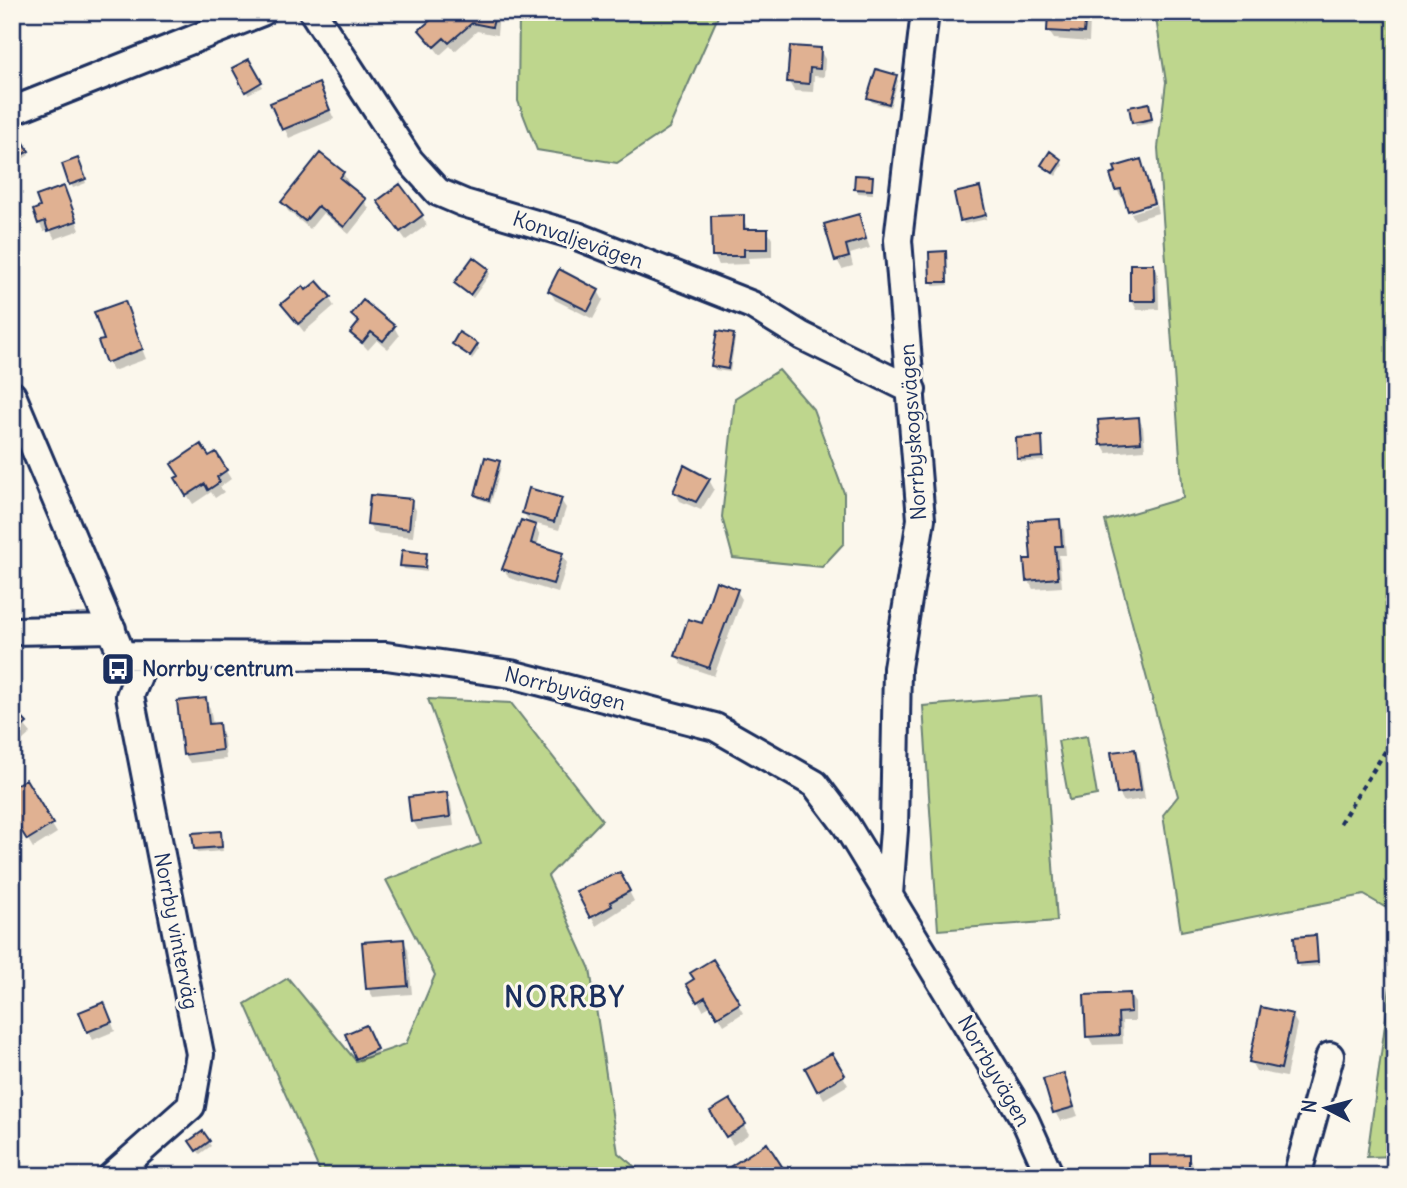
<svg xmlns="http://www.w3.org/2000/svg" width="1407" height="1188" font-family="Delius,sans-serif">
<style>
.green{fill:#bed68d;stroke:#6c8276;stroke-width:2}
.shadow{fill:#0003}
.building{fill:#e0b192;stroke:#1b2f5e;stroke-width:2}
.lines{fill:none;stroke-linecap:round;stroke-linejoin:round}
.minor-casing{stroke:#1b2f5e;stroke-width:32}
.path{stroke:#1b2f5e;stroke-width:4.5;stroke-dasharray:5 5;stroke-linecap:butt}
.minor{stroke:#fbf7ec;stroke-width:26}
.labels{text-anchor:middle;stroke-width:6;stroke-linejoin:round;paint-order:stroke}
.street-label{font-size:21px;fill:#1b2f5e;stroke:#fbf7ec}
.poi-label{font-size:21px;font-weight:bold;fill:#1b2f5e;stroke:#fbf7ec;text-anchor:start}
.district-label{font-size:28px;font-weight:bold;letter-spacing:2px;fill:#1b2f5e;stroke:#fbf7ec}
</style>
<rect width="100%" height="100%" fill="#fbf7ec"/>
<filter id="ink" filterUnits="userSpaceOnUse"><feTurbulence type="fractalNoise" baseFrequency=".0143" numOctaves="2"/><feDisplacementMap in="SourceGraphic" scale="14" xChannelSelector="R" yChannelSelector="G"/><feConvolveMatrix kernelMatrix="1 2 1 2 8 2 1 2 1" color-interpolation-filters="sRGB"/></filter>
<g filter="url(#ink)">
<!-- green -->
<path class="green" d="M519 12H720L669 128 617 163 537 150 518 101Z
M1155 12H1395V913L1364 895 1181 931 1163 815 1178 796 1105 521 1183 498 1158 148 1166 82Z
M779 370 813 409 844 493V543L822 567 733 558 722 517 735 398Z
M1041 696 1057 921 938 930 923 706Z
M428 699 511 703 602 820 548 876 590 969 618 1153 646 1176H322L245 1004 288 978 356 1061 406 1044 435 975 386 880 481 844Z
M1087 736 1097 795 1069 800 1058 741Z
M1395 951V1156L1367 1157Z"/>
<!-- shadow -->
<path class="shadow" d="M474 12H499L497 35 477 31 455 51 450 46 440 55 421 30Z
M1085 12 1090 21 1089 42 1054 39 1048 30Z
M820 50 825 59 824 77 814 76 813 92 794 91 789 82Z
M248 61 262 87 248 94 234 69Z
M896 77 898 81 890 107 872 102 869 98Z
M323 94 334 119 289 138 273 104Z
M1149 105 1153 123 1136 126 1134 122Z
M23 143 29 155 13 165 12 149Z
M320 155 343 173 348 182 346 185 364 200 369 209 349 234 323 213 310 229 288 211 283 202Z
M1061 161 1063 165 1056 176 1043 165Z
M1140 161 1155 201 1129 209 1126 197 1122 198 1117 190Z
M79 164 86 183 73 188 71 184Z
M872 178 873 194 858 193 856 189Z
M63 189 80 230 55 239 50 230 44 232 39 223 42 208Z
M981 192 987 219 964 224 962 220Z
M1156 205 1158 213 1135 220 1131 213Z
M385 211 422 216 427 225 406 240Z
M858 216 870 248 850 254 853 266 842 269 837 260Z
M712 217H743L748 231 767 230 772 239V257L748 258 749 264 719 265 714 256Z
M945 253 948 285 934 286 932 282Z
M1153 265 1158 274 1159 309 1137 310 1132 301Z
M488 270 490 274 473 298 456 283Z
M550 291H598L603 300 593 319 555 300Z
M306 293 329 298 334 306 304 332 283 305Z
M124 303 146 359 113 371 108 362 106 341Z
M353 315 394 327 399 336 388 349 377 340 368 350 352 333 359 325Z
M733 335 735 339 730 372 715 370 713 366Z
M454 344 477 345 479 349 472 359Z
M1138 418 1143 427 1145 450 1107 453 1102 444Z
M1041 438 1044 461 1021 462 1019 458Z
M215 454 231 479 220 487 224 492 215 498 211 492 193 504 177 479Z
M499 462 501 466 491 503 479 499 476 495Z
M709 480 714 489 701 510 680 501 675 492Z
M560 499 566 508 559 530 533 523 540 535 537 547 562 554 567 563 558 593 509 578 504 569 513 540 516 541 531 525 524 513Z
M411 501 416 510 413 537 374 533 369 524Z
M1059 521 1064 530 1066 555H1059L1062 587 1033 589 1028 580 1033 560Z
M426 555 427 572 404 569 402 565Z
M736 590 742 599 714 676 682 665 677 656Z
M205 700 210 708 213 725H218L223 734 226 759 190 763 185 755Z
M12 710 31 733 12 750Z
M1134 751 1139 759 1145 799 1124 802 1119 793Z
M25 781 57 833 33 848 12 813Z
M446 794 451 803 454 826 418 830 413 821Z
M220 833 223 851 198 853 195 849Z
M620 874 634 901 596 926 578 892Z
M1315 937 1319 966 1300 967 1298 963Z
M403 940 408 949 412 994 373 997 368 988Z
M713 961 743 1013 724 1025 712 1005 703 1010 689 985Z
M1129 994 1135 1003V1021H1122L1123 1044 1093 1045 1088 1036Z
M108 1013 115 1031 93 1040 88 1031Z
M1292 1015 1297 1024 1286 1077 1256 1071 1251 1062Z
M365 1027 378 1053 360 1062 347 1035Z
M831 1055 848 1085 824 1099 807 1069Z
M1063 1075 1078 1116 1060 1121 1055 1112Z
M729 1102 749 1134 733 1145 713 1112Z
M202 1133 211 1146 200 1154 191 1141Z
M1188 1156 1193 1165V1176H1152Z"/>
<!-- building -->
<path class="building" d="M440 12H449L453 17 458 12H496L492 27 472 23 449 43 444 38 434 47 419 30Z
M1048 12H1086L1084 33 1047 31Z
M790 46 821 48 820 69 810 68 809 84 787 82Z
M249 59 262 82 245 92 232 68Z
M876 69 897 75 889 104 867 98Z
M319 83 330 110 282 130 270 103Z
M1149 103 1152 119 1132 123 1129 107Z
M23 141 29 151 12 160V147Z
M1050 151 1062 160 1053 173 1041 165Z
M320 153 344 172 340 178 366 199 344 227 318 206 305 221 281 202Z
M78 158 86 179 69 185 62 164Z
M1141 159 1154 203 1128 211 1121 189 1115 190 1110 174 1116 172 1114 167Z
M855 175 873 176 872 190 854 189Z
M400 184 423 215 400 232 377 201Z
M64 186 77 221 48 231 45 221 38 224 33 210 40 207 36 196Z
M980 187 986 215 960 221 954 193Z
M859 214 866 239 846 245 849 257 835 261 824 224Z
M744 215V229H768V249H744V256H712L711 216Z
M946 251 947 282H930L929 252Z
M473 257 489 269 470 295 454 283Z
M1130 264H1154L1155 301H1130Z
M559 269 599 290 588 311 548 291Z
M317 281 331 297 298 324 281 304 303 286 306 290Z
M363 300 395 326 383 341 371 332 362 343 350 333 359 322 351 315Z
M125 301 143 349 106 363 98 341 104 340 94 312Z
M717 331 734 334 728 369 711 366Z
M459 332 478 344 470 356 452 344Z
M1139 417 1141 442 1100 445 1098 420Z
M1042 436 1043 457 1017 459 1016 438Z
M201 444 209 456 216 452 227 470 217 477 220 482 208 490 205 484 186 496 175 478 179 476 171 464Z
M485 457 500 461 489 500 475 495Z
M684 465 710 479 696 502 673 492Z
M529 488 562 498 554 522 522 513Z
M370 495 412 499 409 529 367 524Z
M1060 519 1062 546H1055L1058 578 1026 581 1024 559H1031L1028 521Z
M521 520 536 525 531 543 563 553 553 584 502 569Z
M402 550 427 553 425 568 400 566Z
M716 581 738 589 709 668 675 656 688 619 702 623Z
M206 698 209 724 219 723 222 750 183 755 177 701Z
M12 707 27 723 12 736Z
M1135 749 1141 790 1117 794 1111 752Z
M26 779 53 824 27 840 12 816V787Z
M447 792 450 817 411 822 408 797Z
M221 831 222 847 194 849 192 833Z
M620 872 630 891 610 902 612 906 590 918 576 891Z
M1316 935 1318 962 1296 964 1294 937Z
M404 939 408 986 366 989 362 942Z
M713 959 740 1003 717 1017 705 997 697 1002 686 984 694 979 690 973Z
M1130 993 1131 1012 1118 1013 1119 1035 1086 1037 1084 995Z
M104 1002 112 1022 87 1032 79 1012Z
M1261 1007 1293 1014 1281 1069 1249 1062Z
M366 1025 377 1049 356 1059 345 1034Z
M832 1053 845 1075 817 1091 805 1068Z
M1064 1073 1074 1107 1053 1113 1043 1079Z
M730 1099 746 1124 726 1137 710 1111Z
M203 1131 210 1141 196 1151 189 1141Z
M767 1143 785 1171 777 1176H733L728 1168Z
M1189 1154V1176H1150V1155Z"/>
<g class="lines">
<defs>
<path id="minor" d="M313 12 410 161 438 192 464 203 577 236 752 305 802 336 912 390
M12 111 262 12
M12 395 122 655 386 656 511 674 715 727 815 784 846 825 1025 1120 1050 1176
M12 631 112 629
M889 894 894 830 897 668 921 519 898 240 925 12
M112 1176 191 1106 200 1054 130 696 146 656
M1297 1176 1330 1056"/>
</defs>
<!-- minor casing -->
<use href="#minor" class="minor-casing"/>
<!-- path -->
<path class="path" d="M1390 12 1395 21
M1340 823 1395 736"/>
<!-- minor -->
<use href="#minor" class="minor"/>
</g>
</g>
<!-- icons -->
<defs>
<symbol id="bus-square" viewBox="-11 -11 22 22"><rect x="-9" y="-9" width="18" height="18" rx="4" fill="#1b2f5e" stroke="#fbf7ec"/><path d="M-5-6H5V4H4V6H2V4H-2V6H-4V4H-5ZM-3.5-4V0h7V-4ZM-3.5 1.2v1.5H-2V1.2ZM2 1.2v1.5H3.5V1.2Z" fill="#fff"/></symbol>
</defs>
<g fill-rule="evenodd">
<use href="#bus-square" x="99" y="650" width="38" height="38"/>
</g>
<g class="labels">
<!-- street labels -->
<g class="street-label">
<text transform="translate(578 240) rotate(19)" y="7">Konvaljevägen</text>
<text transform="translate(913 432) rotate(-94)" y="7">Norrbyskogsvägen</text>
<text transform="translate(565 689) rotate(14)" y="7">Norrbyvägen</text>
<text transform="translate(176 931) rotate(79)" y="7">Norrby vinterväg</text>
<text transform="translate(994 1071) rotate(60)" y="7">Norrbyvägen</text>
</g>
<!-- poi labels -->
<g class="poi-label">
<text x="142" y="676">Norrby centrum</text>
</g>
<!-- district labels -->
<g class="district-label">
<text x="565" y="1007">NORRBY</text>
</g>
</g>
<!-- margin -->
<rect width="1407" height="1188" fill="none" stroke="#fbf7ec" stroke-width="42"/>
<rect x="21" y="21" width="1365" height="1146" fill="none" stroke="#1b2f5e" stroke-width="2.5" filter="url(#ink)"/>
<!-- north arrow -->
<g transform="translate(1326 1108) rotate(276)" stroke="#fbf7ec" stroke-width="5" paint-order="stroke">
<path d="M0-5L12 26L0 18L-12 26Z" fill="#1b2f5e"/>
<text y="-10" font-size="19" font-weight="bold" text-anchor="middle" fill="#1b2f5e">N</text>
</g>
</svg>
